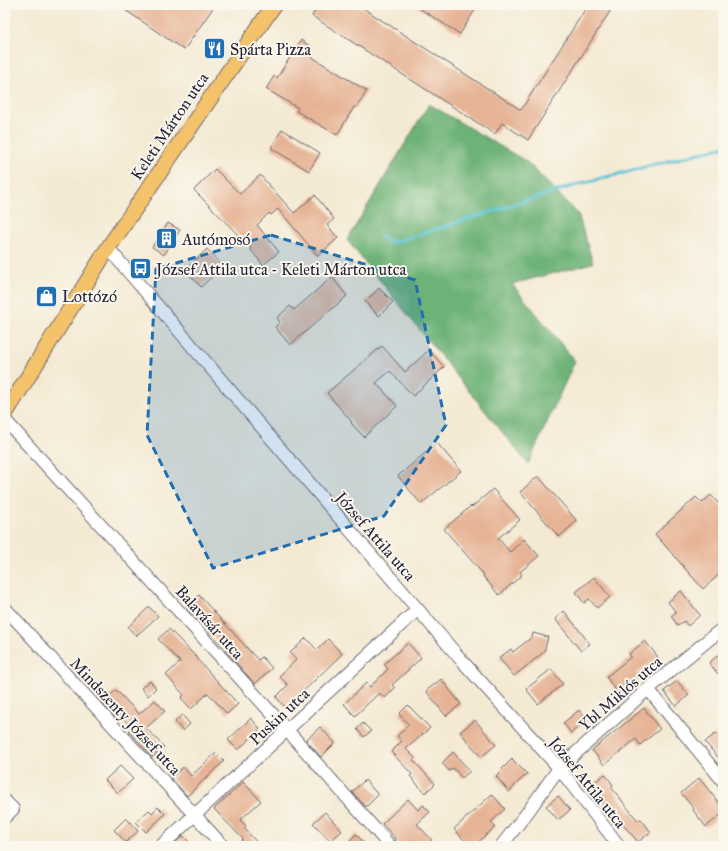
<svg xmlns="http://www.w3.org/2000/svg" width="728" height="851" font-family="'IM FELL Great Primer',serif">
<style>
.forest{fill:#6db277;stroke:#486a59}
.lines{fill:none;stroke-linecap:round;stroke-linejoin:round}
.stream{stroke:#58c2d3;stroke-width:3.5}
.building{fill:#e6b394}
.minor-casing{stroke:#6c6871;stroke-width:14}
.major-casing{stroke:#6c6871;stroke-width:17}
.minor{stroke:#fff;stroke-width:12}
.major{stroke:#f3c26a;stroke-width:15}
.marked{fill:#1f6fb2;fill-opacity:0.2;stroke:#1f6fb2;stroke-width:3;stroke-dasharray:8 5;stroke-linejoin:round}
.labels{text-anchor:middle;stroke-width:4;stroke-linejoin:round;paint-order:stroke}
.poi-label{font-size:16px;fill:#22223b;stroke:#fbf7ec;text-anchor:start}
.street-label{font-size:16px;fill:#22223b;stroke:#fbf7ec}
</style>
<rect width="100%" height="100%" fill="#fbf7ec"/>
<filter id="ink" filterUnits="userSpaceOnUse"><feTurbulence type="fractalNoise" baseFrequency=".025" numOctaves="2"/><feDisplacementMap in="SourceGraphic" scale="8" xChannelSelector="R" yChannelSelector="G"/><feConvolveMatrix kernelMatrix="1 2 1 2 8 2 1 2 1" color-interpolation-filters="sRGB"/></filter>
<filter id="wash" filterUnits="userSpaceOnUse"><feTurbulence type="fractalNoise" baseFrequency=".012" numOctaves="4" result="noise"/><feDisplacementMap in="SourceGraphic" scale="16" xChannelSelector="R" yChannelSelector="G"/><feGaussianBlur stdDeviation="0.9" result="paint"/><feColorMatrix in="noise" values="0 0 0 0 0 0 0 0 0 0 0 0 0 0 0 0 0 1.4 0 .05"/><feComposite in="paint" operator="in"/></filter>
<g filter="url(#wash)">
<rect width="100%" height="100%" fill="#f4ead4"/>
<!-- forest -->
<path class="forest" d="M429 104 527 162 578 214 593 263 512 284 575 361 528 464 347 240Z"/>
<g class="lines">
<!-- stream -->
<path class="stream" d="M381 237 388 242 398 241 576 185 723 147"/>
</g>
<g id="blocks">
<!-- building -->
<path class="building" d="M118 5H215L184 50Z
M319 5H358L521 110 588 5H614L528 140 502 123 495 134 312 16Z
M414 5H478L460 34Z
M301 40 311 47 307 54 367 91 356 108 354 107 337 135 296 111 298 108 266 89 274 76 277 78Z
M282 129 320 153 309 171 271 148Z
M215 169 240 194 260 175 294 213 315 195 334 219 327 225 338 238 318 256 278 209 271 215 269 213 257 225 279 252 263 265 250 249 251 248 194 190Z
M168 223 180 230 164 255 152 247Z
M207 249 223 266 201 287 185 270Z
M332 277 347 296 290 345 275 327 280 322 277 318 290 306 294 310Z
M379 288 393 302 379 316 365 302Z
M382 346 405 372 429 350 444 367 413 396 390 371 376 383 397 406 364 437 351 423 352 422 327 393Z
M437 443 461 471 421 504 398 476Z
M538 476 577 521 559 537 520 492Z
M493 489 520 520 498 538 510 552 524 539 539 556 520 572 522 575 499 595 483 576 484 575 444 529 471 506 472 507Z
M711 495 723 509V571L703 589 655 534 696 497 702 503Z
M594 577 610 597 597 608 589 599 584 603 576 592Z
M681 591 700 615 688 626 684 621 678 626 671 616 676 612 668 602Z
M199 595 206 603 258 660 262 657 272 668 255 684 223 648V647L186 607Z
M149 607 158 616 136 636 128 627Z
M564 611 590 644 581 651 555 619Z
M169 629 199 660H198L238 704 227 714 208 693 191 709 181 698 184 695 166 675 180 662 158 639Z
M533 633 548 637 544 652 514 676 499 658 511 649 513 652 532 637Z
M306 638 317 650 328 639 342 654 286 708 276 697 288 685 279 676 296 660 290 653Z
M645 641 658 657 636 674 638 677 618 693 606 677 631 657 629 654Z
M408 643 421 658 392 685 395 688 385 698 379 693 355 716 344 704 366 683 370 687 388 669 384 664Z
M723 651V680L709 663Z
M551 669 563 684 538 704 526 689Z
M441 679 461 704 446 716 426 691Z
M150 681 156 688 148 696 141 688Z
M677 681 689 695 676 706 664 691Z
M116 690 139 714 155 700 165 711 146 728 164 747 152 757 129 731 132 728 119 714 116 718 102 703Z
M408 705 430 728 406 749 415 758 413 760 435 784 425 793 410 776 412 774 391 752 402 741 397 736 409 725 399 714Z
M644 708 660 729 640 745 636 739 604 765 592 750Z
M579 710 587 720 571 733 563 723Z
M182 715 190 724 183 731 175 722Z
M251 718 260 729 238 750 228 740Z
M475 720 496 745 481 757 460 732Z
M363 723 371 731 364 737 357 729Z
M320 727 335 743 321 757 306 740Z
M716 733 723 742V763L705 742Z
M453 752 470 771 462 778 453 768 449 771 442 763Z
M216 753 224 761 187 796 171 778 183 767 191 776Z
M512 759 527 774 515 785V786L509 792 496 776 502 770V769Z
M120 766 133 779 118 793 105 780Z
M605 774 613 785 611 787 638 821 641 819 651 832 638 842 590 786Z
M699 778 723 808V813L706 827 693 810 694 809 681 793Z
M365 780 378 795 366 807 352 792Z
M243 782 261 801 240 820 246 826 244 828 260 846H245L241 842 243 839 214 809Z
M492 794 505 809 491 822 495 827 474 846H459L465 841 454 829Z
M558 796 570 810 558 820 546 806Z
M408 799 418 810 423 805 430 812 417 824 432 840 426 846H400L395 840 396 839 382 824Z
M158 807 165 814 146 832 136 822 149 810 152 813Z
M325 812 342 831 330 841 313 823Z
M126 818 138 831 126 842 114 830Z
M356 834 367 846H344Z
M183 836 193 846H172Z"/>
</g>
</g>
<g filter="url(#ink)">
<use href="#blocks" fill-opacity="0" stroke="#6c6871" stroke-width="1"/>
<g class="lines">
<defs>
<path id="minor" d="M108 248 463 662 559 768 619 846
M5 420 287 730 390 846
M5 608 223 846
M648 689 723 781
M5 801 13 809 5 817
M161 846 418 609
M501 846 527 813 559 768 648 689 723 628"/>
<path id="major" d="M5 414 108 248 274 5"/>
</defs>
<!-- minor casing -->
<use href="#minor" class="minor-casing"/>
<!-- major casing -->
<use href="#major" class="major-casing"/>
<!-- minor -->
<use href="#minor" class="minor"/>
<!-- major -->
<use href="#major" class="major"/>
</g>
</g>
<!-- marked area -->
<path class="marked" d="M271 235 415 280 446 425 384 516 213 568 147 435 156 269Z"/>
<!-- icons -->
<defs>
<symbol id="restaurant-square" viewBox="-11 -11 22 22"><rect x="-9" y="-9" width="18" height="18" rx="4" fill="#1f6fb2" stroke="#fbf7ec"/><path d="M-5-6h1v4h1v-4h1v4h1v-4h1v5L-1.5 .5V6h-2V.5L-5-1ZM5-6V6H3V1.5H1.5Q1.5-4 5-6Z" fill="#fff"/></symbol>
<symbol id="building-square" viewBox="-11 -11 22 22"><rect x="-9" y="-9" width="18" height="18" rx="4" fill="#1f6fb2" stroke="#fbf7ec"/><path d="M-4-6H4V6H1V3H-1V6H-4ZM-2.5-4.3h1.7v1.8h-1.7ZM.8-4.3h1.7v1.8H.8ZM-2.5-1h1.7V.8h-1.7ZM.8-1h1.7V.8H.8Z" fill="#fff"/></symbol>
<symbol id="bus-square" viewBox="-11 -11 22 22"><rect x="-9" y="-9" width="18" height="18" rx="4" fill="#1f6fb2" stroke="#fbf7ec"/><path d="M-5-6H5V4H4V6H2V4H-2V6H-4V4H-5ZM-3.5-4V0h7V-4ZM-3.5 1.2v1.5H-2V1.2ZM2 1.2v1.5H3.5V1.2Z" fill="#fff"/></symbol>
<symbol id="shop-square" viewBox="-11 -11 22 22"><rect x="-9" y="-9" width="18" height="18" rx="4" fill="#1f6fb2" stroke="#fbf7ec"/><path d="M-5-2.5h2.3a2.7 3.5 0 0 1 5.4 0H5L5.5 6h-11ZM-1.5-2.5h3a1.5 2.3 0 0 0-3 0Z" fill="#fff"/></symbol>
</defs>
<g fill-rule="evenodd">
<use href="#restaurant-square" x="202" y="36" width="25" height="25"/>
<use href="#building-square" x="154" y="226" width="25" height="25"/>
<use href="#bus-square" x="128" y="256" width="25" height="25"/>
<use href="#shop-square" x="34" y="284" width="25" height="25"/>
</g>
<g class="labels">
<!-- poi labels -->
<g class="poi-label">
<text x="230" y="55">Spárta Pizza</text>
<text x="182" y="245">Autómosó</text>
<text x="156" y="275">József Attila utca - Keleti Márton utca</text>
<text x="62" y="302">Lottózó</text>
</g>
<!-- street labels -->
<g class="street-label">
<text transform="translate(169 126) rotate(-56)" y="6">Keleti Márton utca</text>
<text transform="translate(376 536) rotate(49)" y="6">József Attila utca</text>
<text transform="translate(210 622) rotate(48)" y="6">Balavásár utca</text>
<text transform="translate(620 693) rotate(-41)" y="6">Ybl Miklós utca</text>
<text transform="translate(126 716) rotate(47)" y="6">Mindszenty József utca</text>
<text transform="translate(279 716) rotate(-43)" y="6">Puskin utca</text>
<text transform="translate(588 782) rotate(51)" y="6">József Attila utca</text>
</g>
</g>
<!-- margin -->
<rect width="728" height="851" fill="none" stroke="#fbf7ec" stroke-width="20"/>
</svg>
